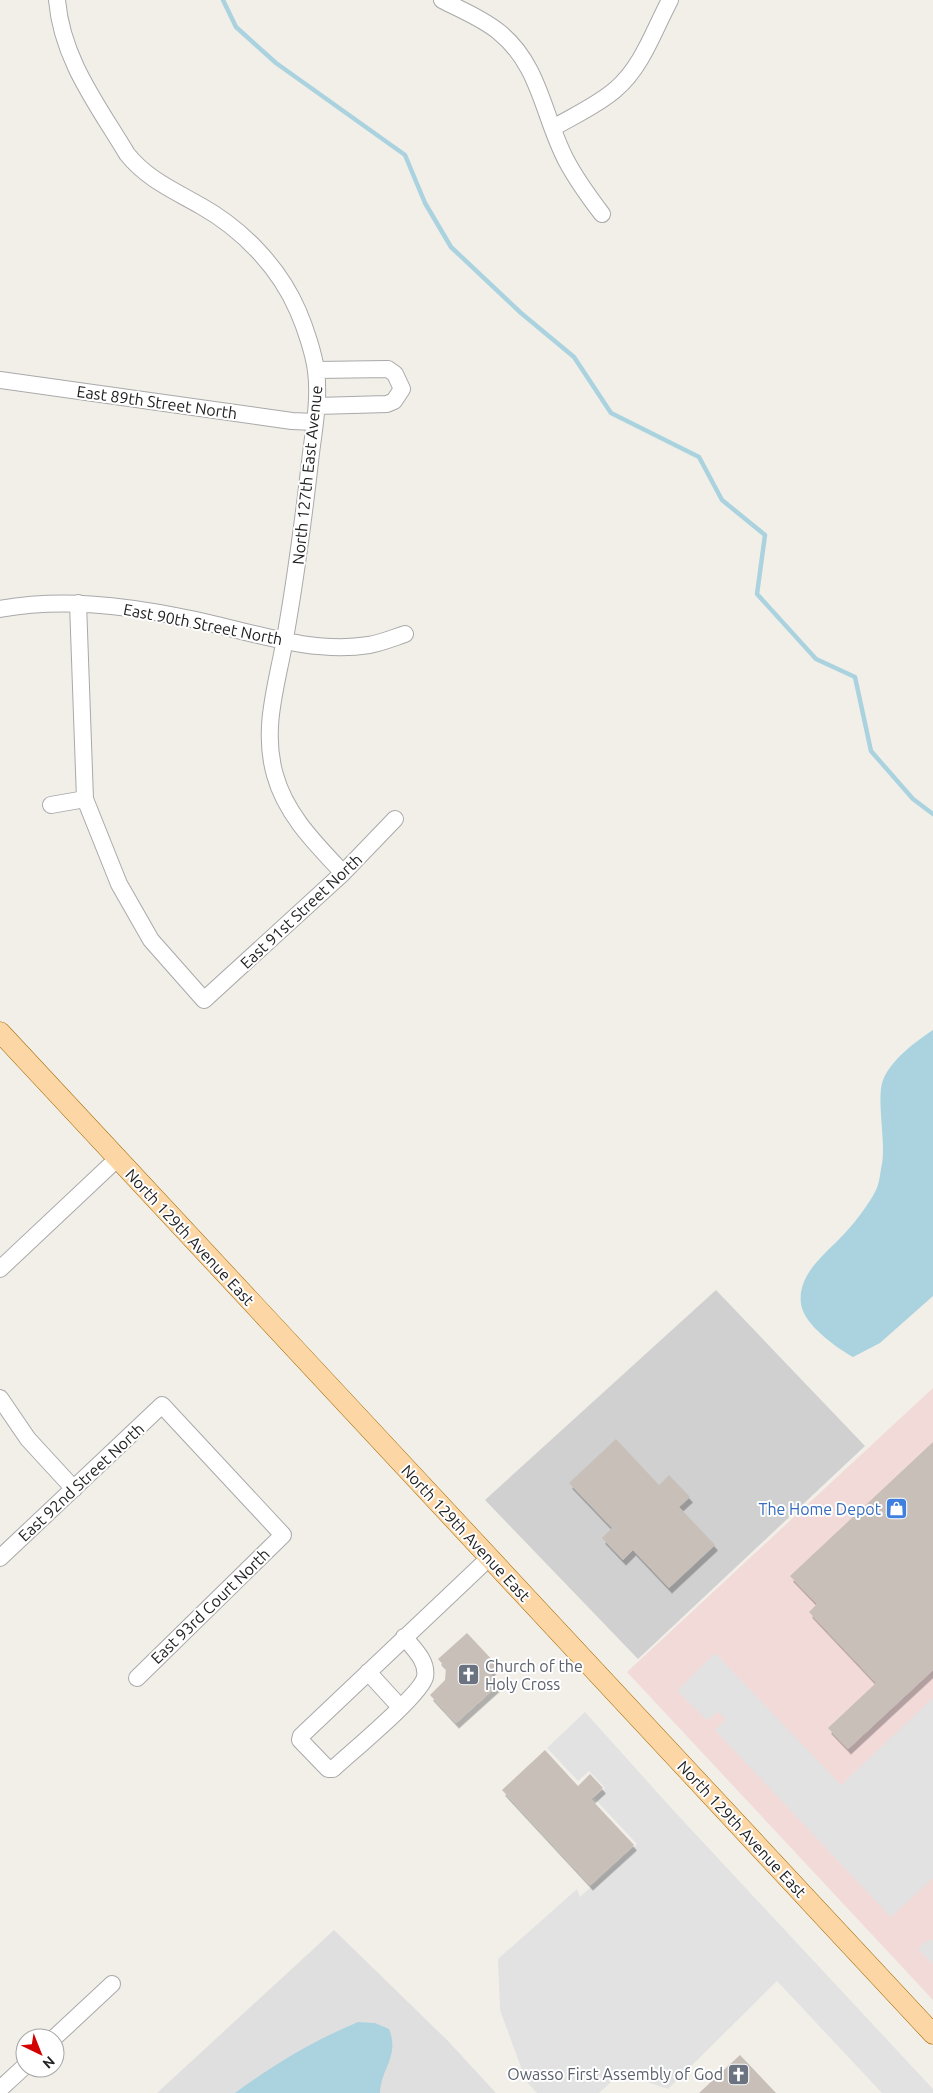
<svg xmlns="http://www.w3.org/2000/svg" width="933" height="2093" font-family="Ubuntu,sans-serif">
<style>
.residential{fill:#e0dfdf}
.commercial{fill:#f2dad9}
.religious{fill:#d0d0d0}
.parking{fill:#e2e2e2}
.water{fill:#aad3df}
.lines{fill:none;stroke-linecap:round;stroke-linejoin:round}
.stream{stroke:#aad3df;stroke-width:4.5}
.building{fill:#c7bfb8;filter:url(#shadow)}
.minor-casing{stroke:#a9a9a9;stroke-width:18}
.major-casing{stroke:#a06b00;stroke-width:21}
.minor{stroke:#fff;stroke-width:16}
.major{stroke:#fcd6a4;stroke-width:20}
.labels{text-anchor:middle;stroke-width:4;stroke-linejoin:round;paint-order:stroke}
.street-label{font-size:16px;fill:#222;stroke:#fff}
.shop-label{font-size:16px;fill:#366cbe;stroke:#fff;text-anchor:end}
.worship-label{font-size:16px;fill:#5b616d;stroke:#fff;text-anchor:start}
</style>
<defs>
<filter id="shadow"><feDropShadow dx="3" dy="5.5" stdDeviation="0" flood-color="#0004"/></filter>
</defs>
<rect width="100%" height="100%" fill="#f2efe9"/>
<!-- residential -->
<path class="residential" d="M334 1930 448 2041 496 2093H157Z"/>
<!-- commercial -->
<path class="commercial" d="M933 1388V2000L627 1672Z"/>
<!-- religious -->
<path class="religious" d="M716 1290 865 1446 638 1659 485 1500Z"/>
<!-- parking -->
<path class="parking" d="M715 1653 841 1785 933 1698V1878L891 1917 715 1730 726 1719 718 1712 707 1720 677 1691Z
M585 1712 673 1810 933 2089V2093H882L777 1981 668 2089 621 2073 599 2093H537L526 2081 500 2010 498 1959 577 1889 580 1897 637 1844 594 1798 605 1788 589 1771 578 1781 547 1748Z
M929 1939 933 1941V1964L918 1949Z"/>
<!-- water -->
<path class="water" d="M933 1030V1296L880 1343 853 1357C837 1348 804 1325 801 1304 797 1273 827 1253 845 1233 856 1221 869 1204 876 1190 880 1182 880 1172 882 1164 886 1140 876 1098 883 1080 892 1059 915 1042 933 1030Z
M358 2022 375 2023 389 2029C400 2056 381 2068 380 2093H235C276 2063 311 2042 358 2022Z"/>
<g class="lines">
<!-- stream -->
<path class="stream" d="M223 0 236 27 276 63 405 155 425 203 451 247 521 313 574 357 611 413 699 457 722 500 765 535 757 594 816 659 855 677 871 751 913 799 933 814"/>
</g>
<!-- building -->
<path class="building" d="M616 1439 659 1485 669 1475 690 1497 679 1507 715 1545 669 1588 633 1550 623 1560 602 1538 612 1528 569 1483Z
M933 1442V1670L848 1749 828 1728 876 1683 809 1612 817 1604 790 1576Z
M467 1633 497 1665 492 1670V1681L497 1686 456 1723 430 1695 445 1680 446 1668 438 1659Z
M545 1750 578 1786 590 1774 603 1788 591 1799 634 1845 590 1885 502 1790Z
M740 2055 776 2093H699Z"/>
<g class="lines">
<defs>
<path id="minor" d="M57 0C62 59 97 104 127 154 147 179 173 190 201 206 242 229 279 267 298 311 305 327 314 354 316 371 320 401 313 433 310 462 303 523 295 583 284 644 276 688 262 730 275 775 286 815 316 844 343 873
M442 0C461 10 482 18 499 32 540 65 543 116 566 160 576 179 589 197 602 214
M553 128C573 116 598 105 616 89 642 67 654 30 670 0
M316 370 388 369 395 374 402 389 394 401 387 404 317 406
M0 380 292 421 315 422
M78 603 85 799 119 884 151 940 204 1000 343 873 395 819
M0 609C60 598 122 605 181 617 242 628 306 655 369 645 381 643 393 638 405 634
M51 805 85 799
M0 1269 118 1158
M0 1398 28 1439 74 1489
M0 1558 162 1405 283 1535 137 1678
M404 1637C413 1648 428 1661 425 1677 421 1695 350 1753 333 1769H328L300 1740 301 1736 489 1558
M368 1672 400 1707
M54 2038 112 1984
M0 2089 25 2066"/>
<path id="major" d="M0 1032 933 2034"/>
</defs>
<!-- minor casing -->
<use href="#minor" class="minor-casing"/>
<!-- major casing -->
<use href="#major" class="major-casing"/>
<!-- minor -->
<use href="#minor" class="minor"/>
<!-- major -->
<use href="#major" class="major"/>
</g>
<!-- icons -->
<defs>
<symbol id="shop-square" viewBox="-11 -11 22 22"><rect x="-9" y="-9" width="18" height="18" rx="4" fill="#3f7fe0" stroke="#fff"/><path d="M-5-2.5h2.3a2.7 3.5 0 0 1 5.4 0H5L5.5 6h-11ZM-1.5-2.5h3a1.5 2.3 0 0 0-3 0Z" fill="#fff"/></symbol>
<symbol id="church-square" viewBox="-11 -11 22 22"><rect x="-9" y="-9" width="18" height="18" rx="4" fill="#6b7280" stroke="#fff"/><path d="M-1.2-6h2.4v3.5h3.3v2.4h-3.3V6h-2.4V-.1h-3.3v-2.4h3.3Z" fill="#fff"/></symbol>
</defs>
<g fill-rule="evenodd">
<use href="#shop-square" x="884" y="1496" width="25" height="25"/>
<use href="#church-square" x="456" y="1662" width="25" height="25"/>
<use href="#church-square" x="726" y="2062" width="25" height="25"/>
</g>
<g class="labels">
<!-- street labels -->
<g class="street-label">
<text transform="translate(157 402) rotate(8)" y="6">East 89th Street North</text>
<text transform="translate(307 475) rotate(-84)" y="6">North 127th East Avenue</text>
<text transform="translate(203 624) rotate(11)" y="6">East 90th Street North</text>
<text transform="translate(301 911) rotate(-43)" y="6">East 91st Street North</text>
<text transform="translate(190 1237) rotate(47)" y="6">North 129th Avenue East</text>
<text transform="translate(81 1482) rotate(-43)" y="6">East 92nd Street North</text>
<text transform="translate(466 1533) rotate(47)" y="6">North 129th Avenue East</text>
<text transform="translate(210 1606) rotate(-44)" y="6">East 93rd Court North</text>
<text transform="translate(742 1829) rotate(47)" y="6">North 129th Avenue East</text>
</g>
<!-- shop labels -->
<g class="shop-label">
<text x="881" y="1515">The Home Depot</text>
</g>
<!-- worship labels -->
<g class="worship-label">
<text x="485" y="1672">Church of the<tspan x="485" dy="18">Holy Cross</tspan></text>
<text x="723" y="2080" text-anchor="end">Owasso First Assembly of God</text>
</g>
</g>
<!-- north arrow -->
<g transform="translate(40 2053) rotate(137)"><circle r="24" fill="#ffffff" stroke="#a7a7a7"/>
<path d="M0-4L9 19L0 12L-9 19Z" fill="#d40000"/>
<text y="-8" font-size="14" font-weight="bold" text-anchor="middle" fill="#222222">N</text>
</g>
</svg>
